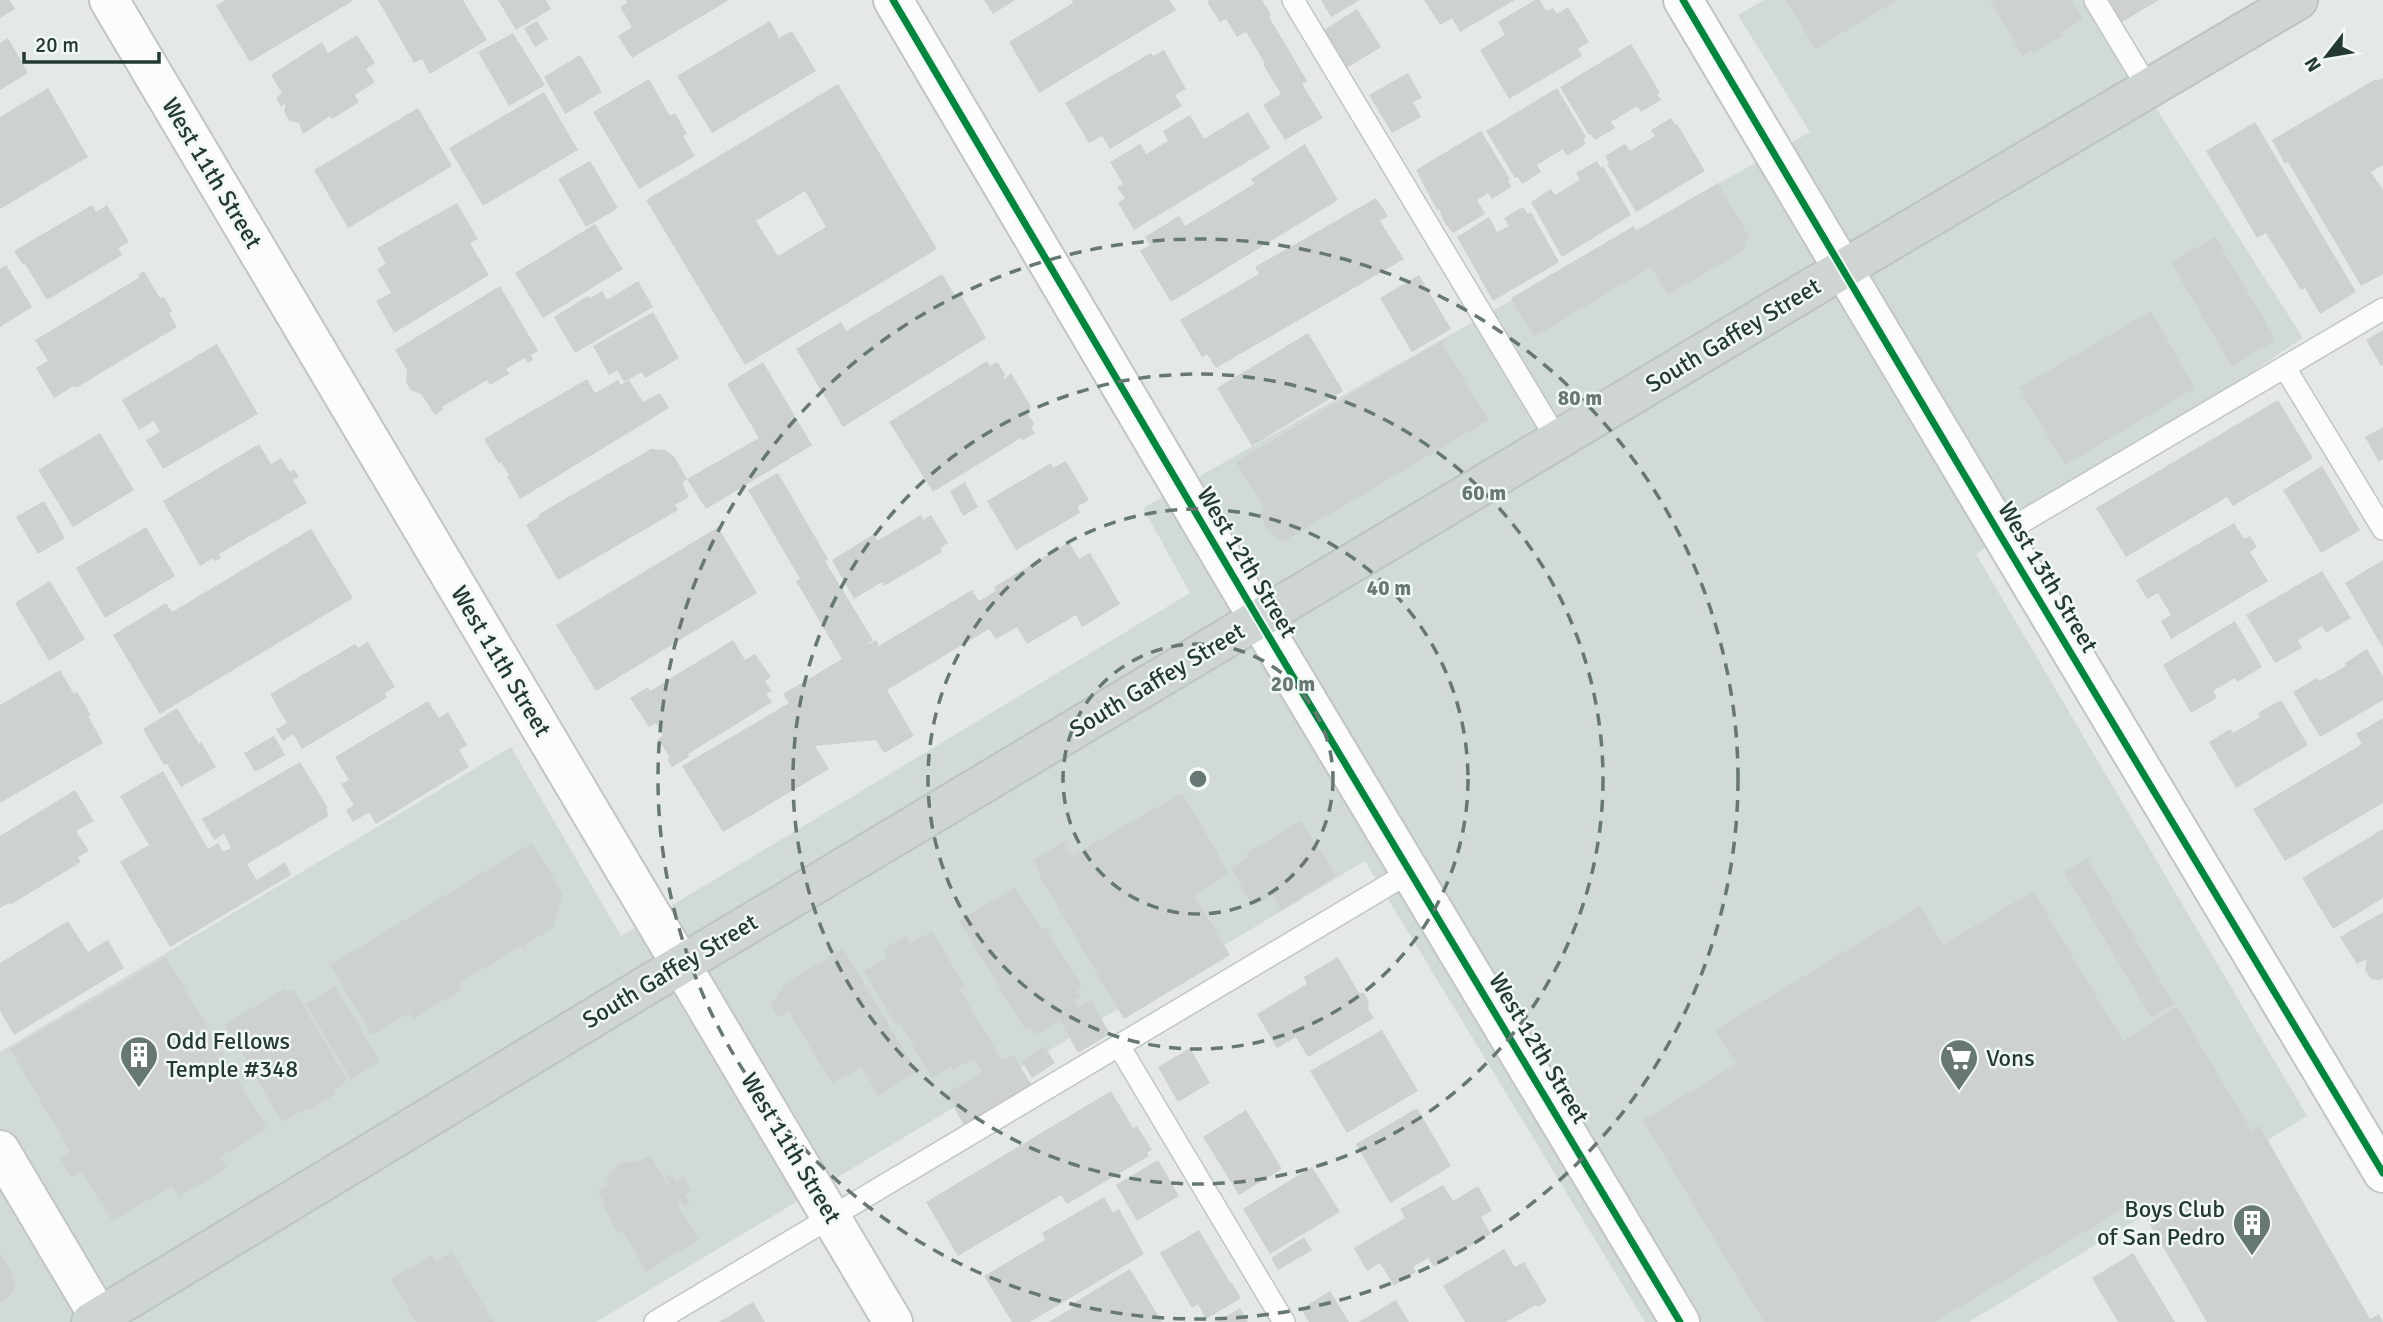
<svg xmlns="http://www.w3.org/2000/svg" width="2383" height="1322" font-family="Signika,sans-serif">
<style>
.built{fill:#d2dad7}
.building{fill:#cdd1d0;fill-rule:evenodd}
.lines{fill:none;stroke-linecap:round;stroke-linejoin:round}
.service-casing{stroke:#c1c6c4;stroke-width:24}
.minor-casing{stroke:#c1c6c4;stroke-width:42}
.tertiary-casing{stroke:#c1c6c4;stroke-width:42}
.secondary-casing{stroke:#c0c6c4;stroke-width:42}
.primary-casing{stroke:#bdc4c2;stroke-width:42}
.service{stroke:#fbfcfb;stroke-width:21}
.minor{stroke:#fbfcfb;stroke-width:38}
.tertiary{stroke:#fbfcfb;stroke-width:38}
.secondary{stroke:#fbfcfb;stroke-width:38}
.primary{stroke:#ced5d3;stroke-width:38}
.cycleway-casing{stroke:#f2f8f5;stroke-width:11}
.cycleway{stroke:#00873e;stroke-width:7}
.ring{fill:none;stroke:#677773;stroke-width:3.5;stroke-dasharray:12 9}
.labels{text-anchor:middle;stroke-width:5;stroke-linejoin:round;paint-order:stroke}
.street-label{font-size:24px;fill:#233a34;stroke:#f2f8f5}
.poi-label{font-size:24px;fill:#233a34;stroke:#f2f8f5;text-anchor:start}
.centre{fill:#677773;stroke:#f2f8f5;stroke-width:3.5}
.ring-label{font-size:21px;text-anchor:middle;font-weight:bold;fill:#677773;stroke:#f2f8f5;stroke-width:5;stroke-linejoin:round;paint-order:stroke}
</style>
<rect width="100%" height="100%" fill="#e4e9e7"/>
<!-- built -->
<path class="built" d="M1764 0H2087L2303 338 1976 554 2307 1116 1969 1322H1645L1365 861 596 1322H0V1052L511 747 621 936 1190 593 1143 508 1810 132 1738 15Z"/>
<!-- building -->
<path class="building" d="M0 0H9L15 9 0 18Z
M225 0H354L250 62 216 6Z
M378 0H463L487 40 430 74 422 59 414 63Z
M498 0H546L551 9 516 30Z
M625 0H729L632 58 618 36 632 27 620 7 627 3Z
M984 0H1015L993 14Z
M1072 0H1169L1176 10 1039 93 1009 42 1073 3Z
M1210 0H1262L1271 15 1269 17 1307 81 1302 84 1323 118 1285 140 1263 105 1281 94 1263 64 1265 63 1246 32 1237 37 1226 19 1220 22 1207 2Z
M1321 0H1360L1331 17Z
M1424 0H1515L1460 32 1452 18 1440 25Z
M1535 0H1540L1546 11 1553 8 1557 14 1568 7 1589 42 1578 49 1582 56 1509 99 1480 50 1505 35 1498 22Z
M1786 0H1897L1815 49Z
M1990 0H2072L2083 19 2060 32 2062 36 2033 53 2032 50 2023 56Z
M2102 0H2159L2117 25Z
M1357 9 1381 47 1347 68 1324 30Z
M537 21 548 39 535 47 524 28Z
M770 21 779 38 792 31 816 71 712 133 677 76Z
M513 33 545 85 509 106 478 52Z
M357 35 375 63 366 69 375 82 355 95 359 102 332 119 330 116 303 134 299 123 289 121 284 111 286 103 281 107 276 98 282 93 271 75 322 42 328 53Z
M8 38 28 73 0 90V43Z
M1631 44 1660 93 1657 94 1661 100 1641 112 1637 106 1611 122 1615 128 1595 140 1591 134 1589 135 1560 87Z
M1164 50 1186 89 1175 95 1182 106 1110 149 1102 136 1089 143 1065 103 1151 53 1153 56Z
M580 55 602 92 565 114 544 77Z
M1408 73 1422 98 1413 102 1421 117 1392 133 1369 95Z
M2383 78V165L2371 172 2383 190V274L2361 286 2288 162 2285 164 2272 140 2376 79 2377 81Z
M649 79 670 116 675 113 687 134 683 136 695 156 639 189 593 112Z
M838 84 937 249 745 365 646 200ZM805 191 826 227 778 256 756 221Z
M48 88 88 157 0 209V117Z
M1557 88 1586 137 1583 139 1586 144 1567 156 1563 149 1537 165 1541 172 1522 184 1518 177 1515 178 1486 131Z
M544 92 578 150 483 206 449 148Z
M418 108 452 166 348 228 314 170Z
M1248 112 1270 148 1134 230 1118 203 1125 198 1117 187 1123 184 1110 162 1140 144 1146 154 1168 141 1163 131 1190 115 1204 139Z
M1671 118 1675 125 1677 124 1705 171 1636 212 1607 164 1609 163 1605 156 1625 144 1630 151 1655 136 1651 130Z
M2255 122 2356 292 2320 314 2305 288 2301 290 2266 233 2257 238 2206 151Z
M1481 131 1510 179 1508 181 1511 187 1492 199 1488 193 1477 200 1485 214 1453 233 1444 222 1439 209 1437 210 1416 170Z
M1305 144 1338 200 1171 302 1140 251 1150 245 1145 237 1179 216 1185 226 1254 184 1251 179Z
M590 161 618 208 586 227 558 179Z
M1597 161 1601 168 1603 166 1631 215 1562 257 1531 202 1551 189 1555 195 1580 180 1576 173Z
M1718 183 1748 235 1744 250 1668 295 1651 267 1534 337 1511 298 1634 226 1636 231Z
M1376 198 1388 216 1380 221 1404 259 1216 368 1207 354 1202 357 1180 320 1259 274 1255 267Z
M457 203 478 239 470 243 489 275 394 333 376 301 391 293 377 269 386 264 377 248Z
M92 205 96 212 107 205 129 242 118 248 122 255 47 300 25 264 23 265 14 251Z
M1523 207 1528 214 1531 212 1559 262 1493 301 1457 237 1489 217 1497 232 1509 226 1504 218Z
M595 224 623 269 543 318 515 273Z
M2215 237 2276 340 2232 366 2171 263Z
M6 265 32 307 0 327V269Z
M144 271 160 298 164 297 172 311 169 313 177 327 76 388 74 386 54 398 36 368 48 361 35 340 140 277 138 275Z
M942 274 956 297 961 295 986 338 843 427 796 349 841 322 846 331Z
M1419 275 1451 329 1412 352 1380 298Z
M638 281 653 307 575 353 554 317 588 296 590 298 602 291 607 300Z
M500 286 538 351 531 355 533 360 528 363 525 358 506 369 509 374 490 385 487 380 442 407 444 409 435 415 421 394 411 390 406 382 407 370 395 350Z
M2151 311 2195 388 2065 465 2019 388Z
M653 312 679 358 645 378 642 372 624 382 617 370 609 375 593 346Z
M2383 330V364L2381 366 2366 340Z
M1308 333 1343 391 1252 446 1217 388Z
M1441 341 1488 420 1286 540 1281 541 1272 536 1259 515 1265 510 1236 462Z
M217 344 258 414 163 469 146 440 160 432 154 421 139 430 122 400Z
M987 361 990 366 997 362 1005 374 1003 380 1011 373 1031 407 1027 413 1034 423 1032 429 1035 433 1023 440 1021 438 933 492 889 422Z
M763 362 812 445 706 509 687 479 682 483 689 497 675 505 678 510 558 580 526 525 540 516 539 514 651 449 664 450 674 456 687 479 759 438 727 384Z
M587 379 595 393 618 380 621 385 629 380 643 402 660 393 669 408 520 499 507 476 509 475 501 462 499 464 484 439Z
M2278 400 2313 458 2233 506 2227 497 2126 557 2096 508Z
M2383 427V459L2379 462 2365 437Z
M100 433 134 490 73 527 38 470Z
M259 444 271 464 281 458 290 472 294 469 299 477 293 480 307 503 219 554 221 558 215 561 213 558 200 566 163 501Z
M1066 461 1089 500 1077 507 1080 513 1016 550 987 501 1051 463 1053 468Z
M2322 466 2360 530 2321 553 2283 490Z
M778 473 828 559 825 561 873 640 864 646 876 640 879 646 972 590 979 601 996 591 994 587 1069 542 1079 559 1090 553 1120 604 1082 627 1076 615 1027 644 1017 627 996 639 989 629 887 690 914 736 884 753 876 740 815 746 829 769 723 832 682 766 789 703 783 694 842 659 796 581 800 579 748 490Z
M965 482 978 507 963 516 950 491Z
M44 501 65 538 38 554 16 517Z
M921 515 923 520 931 515 948 543 940 548 942 552 884 586 882 582 854 599 832 560 874 534 877 541Z
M2234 523 2244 539 2250 536 2257 547 2250 552 2268 581 2171 639 2161 621 2171 615 2158 593 2147 599 2136 580Z
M146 527 175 576 105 618 76 568Z
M718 527 757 593 596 691 556 625Z
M311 529 353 598 160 714 113 635 166 603 172 612Z
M2383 560V648L2345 583Z
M2322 571 2351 618 2326 633 2322 626 2298 640 2302 648 2275 663 2246 615Z
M50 581 85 639 49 661 15 603Z
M2235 621 2262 667 2237 682 2235 678 2213 691 2217 698 2191 713 2163 665Z
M733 640 745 660 755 654 771 677 765 681 772 691 766 694 772 702 688 754 689 757 672 767 667 759 670 758 658 739 663 735 656 723 649 727 630 698 648 687 650 691Z
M368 642 395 687 385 693 387 698 302 749 293 734 283 741 276 729 287 723 270 694 355 644 358 648Z
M2367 649 2383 677V700L2320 737 2293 692 2317 678 2319 681 2346 666 2345 663Z
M60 670 74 694 77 692 91 715 88 716 103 743 0 803V705Z
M2281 700 2308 745 2236 788 2209 742 2230 729 2233 733 2260 717 2258 713Z
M428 701 439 718 448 712 467 745 459 750 469 767 376 824 369 812 353 822 346 810 354 805 341 784 349 780 335 757Z
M177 708 199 744 201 742 216 767 181 787 167 764 164 765 143 729Z
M2383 718V803L2285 861 2253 809 2362 744 2356 734Z
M274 736 285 755 255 772 244 753Z
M300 762 328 808 326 809 329 816 247 864 257 880 285 862 291 875 170 947 120 862 149 845 120 796 163 771 208 849 218 843 223 852 231 848 224 834 214 840 202 819Z
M75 790 94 821 76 831 89 851 78 857 81 862 10 905 9 903 0 908V836Z
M1182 793 1229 873 1194 895 1230 955 1124 1019 1039 875 1041 874 1033 860 1063 842 1072 856Z
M1301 820 1336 876 1281 910 1272 895 1253 906 1231 868 1248 857 1246 854Z
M2383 829V898L2333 929 2302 878Z
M532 843 563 894 553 928 524 945 527 950 525 951 522 946 459 983 462 989 413 1019 409 1013 372 1035 330 965Z
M2087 858 2174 1004 2151 1017 2064 872Z
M1015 887 1041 929 1045 927 1082 987 1077 990 1081 996 1073 1001 1078 1008 1091 1001 1110 1034 1078 1053 1060 1020 1036 1035 1031 1027 1026 1031 959 921Z
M2033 891 2123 1041 2177 1007 2252 1131 2259 1125 2370 1319 2379 1314 2383 1322H2207L2136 1201 1935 1322H1764L1643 1120 1736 1064 1715 1030 1920 906 1943 945Z
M2383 912V978L2381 980 2371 979 2365 970 2367 959 2357 964 2340 937Z
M68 921 88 952 108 940 124 968 14 1035 0 1011V963Z
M932 931 965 987 960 990 1002 1060 1013 1055 1033 1087 965 1127 946 1094 982 1072 974 1058 953 1070 951 1066 932 1078 900 1023 896 1025 864 971 887 958 882 950 905 936 910 944Z
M843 949 917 1072 878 1095 861 1067 833 1084 789 1012 778 1017 771 1006 784 984Z
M166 957 267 1129 220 1157 227 1168 179 1197 172 1186 112 1221 82 1172 71 1178 60 1158 70 1151 10 1049Z
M1338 957 1359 993H1364L1369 1002 1368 1009 1374 1018 1308 1057 1296 1037 1277 1048 1257 1014 1307 984 1304 977Z
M335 986 380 1062 351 1079 306 1004Z
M285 989 287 992 293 989 347 1080 334 1091 336 1094 309 1110 307 1108 282 1122 225 1024Z
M1382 1030 1418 1091 1347 1133 1310 1071Z
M1044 1046 1055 1063 1032 1078 1022 1061Z
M1190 1048 1210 1083 1178 1102 1158 1067Z
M1111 1091 1133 1128 1137 1126 1152 1150 1147 1153 1149 1156 1067 1204 1061 1195 958 1256 926 1202Z
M1417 1108 1451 1166 1390 1203 1356 1144Z
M1246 1110 1282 1169 1239 1195 1203 1137Z
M650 1155 667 1185 670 1183 666 1177 672 1174 676 1181 684 1177 692 1191 685 1195 690 1203 685 1206 681 1200 676 1202 699 1240 646 1271 622 1231 618 1234 602 1204 605 1203 597 1191 609 1184 606 1178 620 1164 635 1161 636 1162Z
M1158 1160 1179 1196 1137 1221 1116 1185Z
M1312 1167 1340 1212 1270 1254 1243 1209Z
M1443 1185 1453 1201 1478 1186 1492 1211 1481 1217 1491 1234 1434 1267 1428 1258 1413 1267 1416 1272 1394 1286 1380 1263 1367 1271 1354 1248 1405 1218 1400 1209Z
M1104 1197 1113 1213 1119 1209 1144 1254 1030 1322H1012L984 1276 1045 1240 1042 1233Z
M1199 1230 1231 1284 1232 1283 1241 1298 1206 1319 1198 1304 1192 1308 1160 1253Z
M1304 1237 1312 1250 1278 1270 1271 1258Z
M1504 1249 1515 1267 1524 1262 1547 1301 1538 1307 1536 1305 1506 1322H1465L1443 1286Z
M0 1252 12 1273 15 1287 13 1293 0 1302Z
M452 1252 494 1322H416L391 1279 432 1255 436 1261Z
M2133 1253 2175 1322H2118L2092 1278Z
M1130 1269 1162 1322H1049L1077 1305 1075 1302Z
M1330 1291 1349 1322H1309L1301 1309Z
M1396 1300 1409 1322H1359Z
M753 1302 765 1322H719Z
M1240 1308 1248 1322H1217Z"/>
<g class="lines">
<defs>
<path id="service" d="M1293 0 1558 441
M2095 0 2148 88
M2285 368 2383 529
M2000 535 2383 309
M1119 1046 1284 1322
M655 1322 1410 872"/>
<path id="minor" d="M109 0 893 1322
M0 1150 102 1322"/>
<path id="tertiary" d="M893 0 1259 620 1680 1322
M1683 0 1843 269"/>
<path id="secondary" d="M1843 269 2383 1173"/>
<path id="primary" d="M91 1322 682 964 1843 269 2298 0"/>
</defs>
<!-- service casing -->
<use href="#service" class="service-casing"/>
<!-- minor casing -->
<use href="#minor" class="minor-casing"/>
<!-- tertiary casing -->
<use href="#tertiary" class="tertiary-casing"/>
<!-- secondary casing -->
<use href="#secondary" class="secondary-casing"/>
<!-- primary casing -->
<use href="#primary" class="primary-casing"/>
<!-- service -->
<use href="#service" class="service"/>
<!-- minor -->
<use href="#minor" class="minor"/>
<!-- tertiary -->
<use href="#tertiary" class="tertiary"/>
<!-- secondary -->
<use href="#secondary" class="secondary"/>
<!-- primary -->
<use href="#primary" class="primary"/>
<defs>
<path id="cycleway" d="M893 0 1259 620 1680 1322
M1683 0 2000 535 2383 1173"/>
</defs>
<!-- cycleway casing -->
<use href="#cycleway" class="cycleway-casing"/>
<!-- cycleway -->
<use href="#cycleway" class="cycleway"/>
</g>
<!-- distance rings -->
<g class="ring">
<circle cx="1198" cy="779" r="135"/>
<circle cx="1198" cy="779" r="270"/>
<circle cx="1198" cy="779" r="405"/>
<circle cx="1198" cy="779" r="540"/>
</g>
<!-- icons -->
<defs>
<symbol id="building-pin" viewBox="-11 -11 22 30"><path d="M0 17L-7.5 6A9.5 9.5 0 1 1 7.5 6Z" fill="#677773" stroke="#f2f8f5"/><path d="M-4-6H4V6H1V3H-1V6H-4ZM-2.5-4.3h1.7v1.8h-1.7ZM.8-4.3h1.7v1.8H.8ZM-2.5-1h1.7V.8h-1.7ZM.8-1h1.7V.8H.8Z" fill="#fff"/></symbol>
<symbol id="supermarket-pin" viewBox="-11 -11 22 30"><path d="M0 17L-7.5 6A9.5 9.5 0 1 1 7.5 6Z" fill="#677773" stroke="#f2f8f5"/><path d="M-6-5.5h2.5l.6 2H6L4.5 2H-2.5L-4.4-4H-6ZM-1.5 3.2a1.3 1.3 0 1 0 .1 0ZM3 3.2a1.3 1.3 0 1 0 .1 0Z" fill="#fff"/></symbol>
</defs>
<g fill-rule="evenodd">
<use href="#building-pin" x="117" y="1033" width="44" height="60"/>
<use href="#supermarket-pin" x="1937" y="1036" width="44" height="60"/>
<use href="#building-pin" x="2230" y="1201" width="44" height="60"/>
</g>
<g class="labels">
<!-- street labels -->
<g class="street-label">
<text transform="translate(212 173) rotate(59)" y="8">West 11th Street</text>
<text transform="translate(1733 335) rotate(-31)" y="8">South Gaffey Street</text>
<text transform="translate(1247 562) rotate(59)" y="8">West 12th Street</text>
<text transform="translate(2048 577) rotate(59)" y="8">West 13th Street</text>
<text transform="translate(501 661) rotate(59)" y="8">West 11th Street</text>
<text transform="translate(1157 680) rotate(-31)" y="8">South Gaffey Street</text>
<text transform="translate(670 971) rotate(-31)" y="8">South Gaffey Street</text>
<text transform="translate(1539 1048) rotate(59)" y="8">West 12th Street</text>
<text transform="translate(791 1148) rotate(59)" y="8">West 11th Street</text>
</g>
<!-- poi labels -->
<g class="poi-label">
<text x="166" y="1049">Odd Fellows<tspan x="166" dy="28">Temple #348</tspan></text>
<text x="1986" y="1066">Vons</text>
<text x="2225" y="1217" text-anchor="end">Boys Club<tspan x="2225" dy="28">of San Pedro</tspan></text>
</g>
</g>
<circle cx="1198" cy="779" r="10" class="centre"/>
<g class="ring-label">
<text x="1580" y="405">80 m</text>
<text x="1484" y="500">60 m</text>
<text x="1389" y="595">40 m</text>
<text x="1293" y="691">20 m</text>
</g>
<!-- north arrow -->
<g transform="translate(2327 56) rotate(239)" stroke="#f2f8f5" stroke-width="5" paint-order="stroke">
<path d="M0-5L12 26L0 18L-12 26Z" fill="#233a34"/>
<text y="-10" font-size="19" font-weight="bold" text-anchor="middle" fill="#233a34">N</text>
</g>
<!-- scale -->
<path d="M24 52v10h135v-10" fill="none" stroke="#233a34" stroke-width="3.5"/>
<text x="35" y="52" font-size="21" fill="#233a34" stroke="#f2f8f5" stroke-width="5" paint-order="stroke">20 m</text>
</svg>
